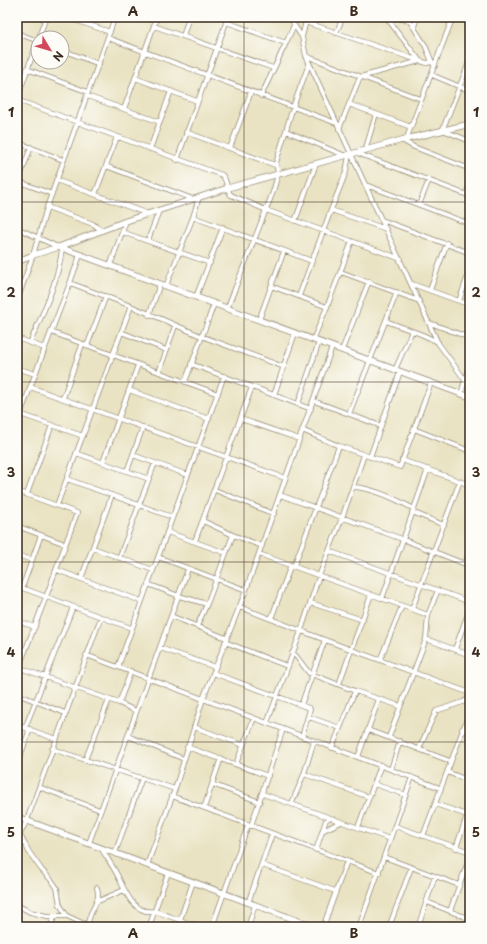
<svg xmlns="http://www.w3.org/2000/svg" width="487" height="944" font-family="'Playpen Sans',sans-serif">
<style>
.lines{fill:none;stroke-linecap:round;stroke-linejoin:round}
.street-casing{stroke:#928670;stroke-width:5.5}
.secondary-casing{stroke:#928670;stroke-width:7}
.street{stroke:#fff;stroke-width:4}
.secondary{stroke:#fff;stroke-width:5.5}
.grid{fill:none;stroke:#3b2a1e;stroke-width:1;stroke-opacity:0.55}
.neatline{fill:none;stroke:#3b2a1e;stroke-width:1.5}
.grid-label{font-size:13px;text-anchor:middle;font-weight:bold;fill:#3b2a1e}
</style>
<rect width="100%" height="100%" fill="#fdfcf7"/>
<filter id="ink" filterUnits="userSpaceOnUse"><feTurbulence type="fractalNoise" baseFrequency=".025" numOctaves="2"/><feDisplacementMap in="SourceGraphic" scale="8" xChannelSelector="R" yChannelSelector="G"/><feConvolveMatrix kernelMatrix="1 2 1 2 8 2 1 2 1" color-interpolation-filters="sRGB"/></filter>
<filter id="wash" filterUnits="userSpaceOnUse"><feTurbulence type="fractalNoise" baseFrequency=".012" numOctaves="4" result="noise"/><feDisplacementMap in="SourceGraphic" scale="16" xChannelSelector="R" yChannelSelector="G"/><feGaussianBlur stdDeviation="0.9" result="paint"/><feColorMatrix in="noise" values="0 0 0 0 0 0 0 0 0 0 0 0 0 0 0 0 0 1.4 0 .05"/><feComposite in="paint" operator="in"/></filter>
<g filter="url(#wash)">
<rect width="100%" height="100%" fill="#e9e3c3"/>
</g>
<g filter="url(#ink)">
<g class="lines">
<defs>
<path id="street" d="M66 17 110 32
M291 17 294 25 302 37 306 56 421 99
M396 17 409 21
M407 17 425 45 432 62
M226 22 286 43 294 25
M305 22 420 61 427 63 432 62 435 66
M154 26 273 68
M414 27 417 17
M17 33 38 41
M336 33 343 17
M183 36 189 17
M302 37 307 17
M108 38C184 66 259 95 336 123
M62 50 99 64
M306 56 438 343 465 380 461 394
M27 69 88 92
M432 75 470 91
M135 78 197 101
M87 96 160 122
M261 96 286 43
M17 99 46 17
M17 100 222 175C228 181 226 190 231 195L266 210 401 259
M349 104 411 127
M124 109 157 17
M339 129 360 77 420 61 386 17
M286 131 346 156
M442 131 470 60
M445 131 470 141
M186 132 275 165
M402 140 414 147 470 169
M406 140 453 17
M17 142 63 160
M230 148 251 92
M150 149 171 91
M365 151 376 114
M357 153 470 196
M177 160 228 17
M106 166 193 199
M56 180 148 214
M17 181 52 194
M18 182 31 147
M366 185 470 224
M95 194 117 137
M466 194 470 184
M419 205 429 180
M47 207 93 224 101 230
M331 210 386 229
M193 217 312 261
M382 220 470 253
M295 221 316 164
M17 228 58 247
M122 232 210 263
M148 240 159 211
M110 266 126 221
M341 272 419 301
M412 284 470 305
M166 286 193 217 199 197
M271 286 327 307
M430 290 447 243
M299 296 331 210 346 172 349 155
M196 297 223 227
M17 301 33 255 47 207 115 17
M459 301 470 270
M131 306 201 336 284 367
M227 309 273 192 278 174 276 163 293 107 309 64
M149 315 160 284
M259 320 284 251
M386 321 423 335 438 342
M430 323 470 338
M51 332 218 394
M121 332 166 350
M17 338 44 348
M313 340 327 307 352 241
M30 343C43 312 58 282 62 249
M87 346 106 296
M342 350 369 281
M191 364 311 409
M17 368 35 374
M395 370 412 331
M159 372 175 326
M465 380 470 367
M185 382 214 304
M30 387 285 478
M129 390 209 419
M274 395 295 333
M63 398 82 345
M314 401 381 426
M298 404 319 342
M20 414 83 436
M349 414 397 292
M241 419 299 439
M17 423 51 332 70 283 80 255
M414 429 470 451
M302 430 339 446 400 467 431 383
M76 453 149 479
M133 455 188 475
M370 457 400 372
M402 460 470 485
M103 462 138 365
M127 471 143 427
M67 479 172 517
M353 487C373 488 396 499 414 509
M215 490 274 514
M17 491 77 513 46 597 19 667
M27 494 52 425
M280 495 402 539 470 566
M57 505 131 306 70 283
M412 512 444 525
M203 521 233 535 262 546
M17 526 65 544
M167 532 226 553
M195 541 252 387
M93 548 153 570
M329 551 470 602
M259 554 428 615
M17 555 32 560
M158 557 246 590
M119 558 155 463
M465 564 470 550
M294 566 339 446
M57 570 141 601
M81 579 112 495
M148 584 179 596 207 604
M17 586 131 628
M22 588 41 535
M382 599 428 469
M311 603 363 620
M240 607 325 640 470 693
M412 609 460 481
M171 616 226 638
M271 619 291 565
M17 621 35 627
M197 626 207 604 233 535
M426 639 470 655
M225 642 287 666
M160 648 215 667
M455 649 470 608
M292 653 296 656 309 673 355 691 400 706
M86 655 440 788
M380 660 402 606
M17 667 119 703 136 711
M118 667 224 376
M213 673 309 708 310 709 302 736
M339 684 371 595
M17 694 65 713
M119 703 131 671
M301 705 325 640
M309 717 340 728
M267 723 301 631 319 576 342 518 364 455
M17 725 56 739
M194 727 243 745
M25 728 73 607
M462 729 470 732
M368 730 450 761
M128 736 184 759
M389 737 426 639 428 615 438 590
M187 747 268 776
M332 748 355 691
M52 749 175 789
M419 749 436 711 463 702 470 698
M358 757 379 699
M85 760 109 700
M236 764 254 718
M17 765 30 729
M391 769 400 741
M447 772 470 781
M304 774 369 797
M212 784 260 802
M374 784 406 795
M39 787 100 810
M263 794 390 839
M172 796 379 873
M292 803 304 774 314 741
M435 804 470 816
M204 808 221 758
M251 826 283 729
M395 826 470 852
M358 827 381 765
M322 831 341 822
M20 835 29 852 41 869 53 882 57 888 60 905 67 916 91 927
M423 836 470 711
M17 840 27 820 101 617
M89 843 188 569
M101 848C105 855 110 862 114 869 124 885 130 915 155 911L199 927
M456 848 470 807
M316 850 327 817
M115 853 142 778
M384 857 459 885
M147 865 175 789 203 699 246 590 332 347
M262 865 335 891
M96 902 124 890
M427 902 470 919
M248 903 272 834
M17 905 30 912 47 916H67
M450 911 470 856
M180 920 193 882
M50 927 55 916
M87 927C88 922 89 918 91 913 95 905 100 898 97 888
M149 927 168 873
M212 927 248 825
M248 927 255 905
M290 927 293 919
M323 927 347 861
M359 927 412 777
M389 927 411 868
M418 927 435 876"/>
<path id="secondary" d="M59 247 470 397
M17 262 33 255 59 247 126 221 228 188 402 140 470 124
M17 817 315 927"/>
</defs>
<!-- street casing -->
<use href="#street" class="street-casing"/>
<!-- secondary casing -->
<use href="#secondary" class="secondary-casing"/>
<!-- street -->
<use href="#street" class="street"/>
<!-- secondary -->
<use href="#secondary" class="secondary"/>
</g>
</g>
<!-- grid -->
<path class="grid" d="M244 17V927M17 202H470M17 382H470M17 562H470M17 742H470"/>
<!-- margin -->
<rect width="487" height="944" fill="none" stroke="#fdfcf7" stroke-width="44"/>
<!-- north arrow -->
<g transform="translate(50 50) rotate(128)"><circle r="19" fill="#fdfcf7" stroke="#afa8a0"/>
<path d="M0-3L7 15L0 10L-7 15Z" fill="#d1495b"/>
<text y="-6" font-size="11" font-weight="bold" text-anchor="middle" fill="#3b2a1e">N</text>
</g>
<rect x="22" y="22" width="443" height="900" class="neatline"/>
<g class="grid-label">
<text x="133" y="16">A</text>
<text x="354" y="16">B</text>
<text x="11" y="117">1</text>
<text x="476" y="117">1</text>
<text x="11" y="297">2</text>
<text x="476" y="297">2</text>
<text x="11" y="477">3</text>
<text x="476" y="477">3</text>
<text x="11" y="657">4</text>
<text x="476" y="657">4</text>
<text x="11" y="837">5</text>
<text x="476" y="837">5</text>
<text x="133" y="938">A</text>
<text x="354" y="938">B</text>
</g>
</svg>
